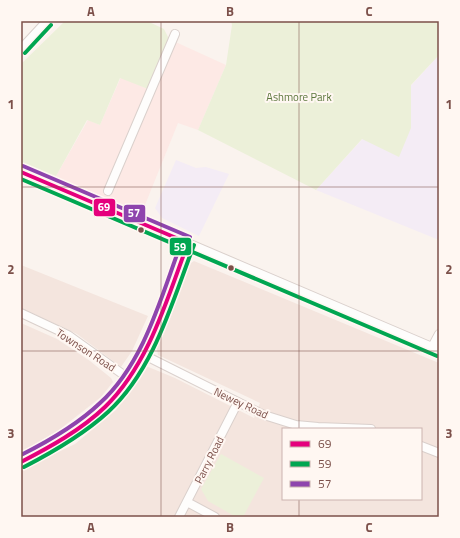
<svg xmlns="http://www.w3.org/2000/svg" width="460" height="538" font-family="'Titillium Web',sans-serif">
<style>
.residential{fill:#f4e5de;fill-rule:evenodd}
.commercial{fill:#fde9e5}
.education{fill:#f4ecf5}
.green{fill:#ecf0d9}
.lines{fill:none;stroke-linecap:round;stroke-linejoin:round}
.street-casing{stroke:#dad0cc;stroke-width:10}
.street{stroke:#fefdfc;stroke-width:8}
.bus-1-casing{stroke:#fff7f2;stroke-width:7}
.bus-2-casing{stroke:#fff7f2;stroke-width:7}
.bus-3-casing{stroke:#fff7f2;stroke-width:7}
.bus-1{stroke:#e5007d;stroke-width:4}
.bus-2{stroke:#00a651;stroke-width:4}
.bus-3{stroke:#8e44ad;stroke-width:4}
.grid{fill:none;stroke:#7c504a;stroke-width:1;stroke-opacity:0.55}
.bus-dot{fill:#7c504a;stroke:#fff7f2;stroke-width:1.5}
.labels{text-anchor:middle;stroke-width:4;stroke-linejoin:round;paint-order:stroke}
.park-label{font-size:11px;fill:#5b763b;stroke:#fff7f2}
.street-label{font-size:11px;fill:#7c504a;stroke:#fff7f2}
.line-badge{stroke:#fff7f2;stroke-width:1.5}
.badge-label{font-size:11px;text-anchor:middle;font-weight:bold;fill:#fff}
.neatline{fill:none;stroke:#7c504a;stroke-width:1.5}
.grid-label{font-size:13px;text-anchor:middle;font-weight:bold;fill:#7c504a}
</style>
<rect width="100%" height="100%" fill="#faf3ee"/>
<!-- residential -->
<path class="residential" d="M194 261 439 363V517H21V470L75 444 116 410 146 366 175 378 254 418 260 403 158 355 156 343 185 267ZM283 429H421V499H283Z
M21 265 148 316 132 351 121 367 77 334 21 308Z
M21 323 57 339 90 361 111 378 113 382 101 397 59 430 21 452Z"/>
<!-- commercial -->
<path class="commercial" d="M169 39 226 65 198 130 178 123 145 205 135 209 55 178 88 120 100 125 121 77 148 89Z"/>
<!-- education -->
<path class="education" d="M439 55V240L316 190Z
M176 160 196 168 206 167 229 174 199 236 162 218 155 208Z"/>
<!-- green -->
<path class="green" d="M65 21H147L164 29 169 39 148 89 120 78 100 125 87 120 55 178 21 163V64Z
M231 21H439V55L411 85V128L399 157 362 139 316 190 198 130 226 65 232 25Z
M221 454 264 478 243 517H236L208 501 201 489Z"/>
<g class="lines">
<defs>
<path id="street" d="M21 49 47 21
M21 172 439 350
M108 191 175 34
M21 313 68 335 128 378
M432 347 439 334
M142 354 264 415 296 425 318 427 371 429
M421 446 439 453
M21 462C50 447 81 429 105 407 147 368 167 296 188 243
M187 502 215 517
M179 517 238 402"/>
</defs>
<!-- street casing -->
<use href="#street" class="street-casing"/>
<!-- street -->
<use href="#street" class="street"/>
<defs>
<path id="bus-1" d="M21 172 188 243
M21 462C50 447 81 430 105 407 149 364 167 299 188 243"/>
<path id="bus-2" d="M25 53 51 25
M21 179 437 356
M24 467C53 452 83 435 108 412 154 370 172 302 194 245"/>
<path id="bus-3" d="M23 166 190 237
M21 455C49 441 77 425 100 403 145 362 161 296 182 241"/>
</defs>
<!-- bus-1 casing -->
<use href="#bus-1" class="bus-1-casing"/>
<!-- bus-2 casing -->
<use href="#bus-2" class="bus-2-casing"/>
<!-- bus-3 casing -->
<use href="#bus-3" class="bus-3-casing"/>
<!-- bus-1 -->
<use href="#bus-1" class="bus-1"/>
<!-- bus-2 -->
<use href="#bus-2" class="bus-2"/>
<!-- bus-3 -->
<use href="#bus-3" class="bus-3"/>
</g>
<!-- grid -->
<path class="grid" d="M161 21V517M299 21V429M21 187H439M21 351H439M299 499V517"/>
<!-- markers -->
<g class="bus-dot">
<circle cx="141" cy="230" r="3.5"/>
<circle cx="231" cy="268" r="3.5"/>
</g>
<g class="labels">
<!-- park labels -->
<g class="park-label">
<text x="299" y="101">Ashmore Park</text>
</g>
<!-- street labels -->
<g class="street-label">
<text transform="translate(86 350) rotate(33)" y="4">Townson Road</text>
<text transform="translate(241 403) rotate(25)" y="4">Newey Road</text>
<text transform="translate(209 460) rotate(-63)" y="4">Parry Road</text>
</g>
</g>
<g class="line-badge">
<rect x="93" y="198" width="23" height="19" rx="4" fill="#e5007d"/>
<rect x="123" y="204" width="23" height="19" rx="4" fill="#8e44ad"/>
<rect x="169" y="237" width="23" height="19" rx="4" fill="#00a651"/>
</g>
<g class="badge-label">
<text x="104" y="211">69</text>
<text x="134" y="217">57</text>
<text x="180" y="251">59</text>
</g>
<!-- border -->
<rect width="460" height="538" fill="none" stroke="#fff7f2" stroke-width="44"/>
<!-- legend -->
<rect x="282" y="428" width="140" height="72" fill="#fff7f2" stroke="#cbb4af"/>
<rect x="290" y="441" width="20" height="6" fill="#e5007d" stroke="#cbb4af"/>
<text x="318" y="448" font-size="12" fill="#7c504a">69</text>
<rect x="290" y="461" width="20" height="6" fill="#00a651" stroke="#cbb4af"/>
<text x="318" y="468" font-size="12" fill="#7c504a">59</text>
<rect x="290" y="481" width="20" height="6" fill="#8e44ad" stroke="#cbb4af"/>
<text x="318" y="488" font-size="12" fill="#7c504a">57</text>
<rect x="22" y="22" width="416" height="494" class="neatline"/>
<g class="grid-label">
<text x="91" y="16">A</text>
<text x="230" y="16">B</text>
<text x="369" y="16">C</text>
<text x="11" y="109">1</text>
<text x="449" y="109">1</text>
<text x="11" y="274">2</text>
<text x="449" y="274">2</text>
<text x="11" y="438">3</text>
<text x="449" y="438">3</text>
<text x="91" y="532">A</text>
<text x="230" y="532">B</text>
<text x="369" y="532">C</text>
</g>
</svg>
